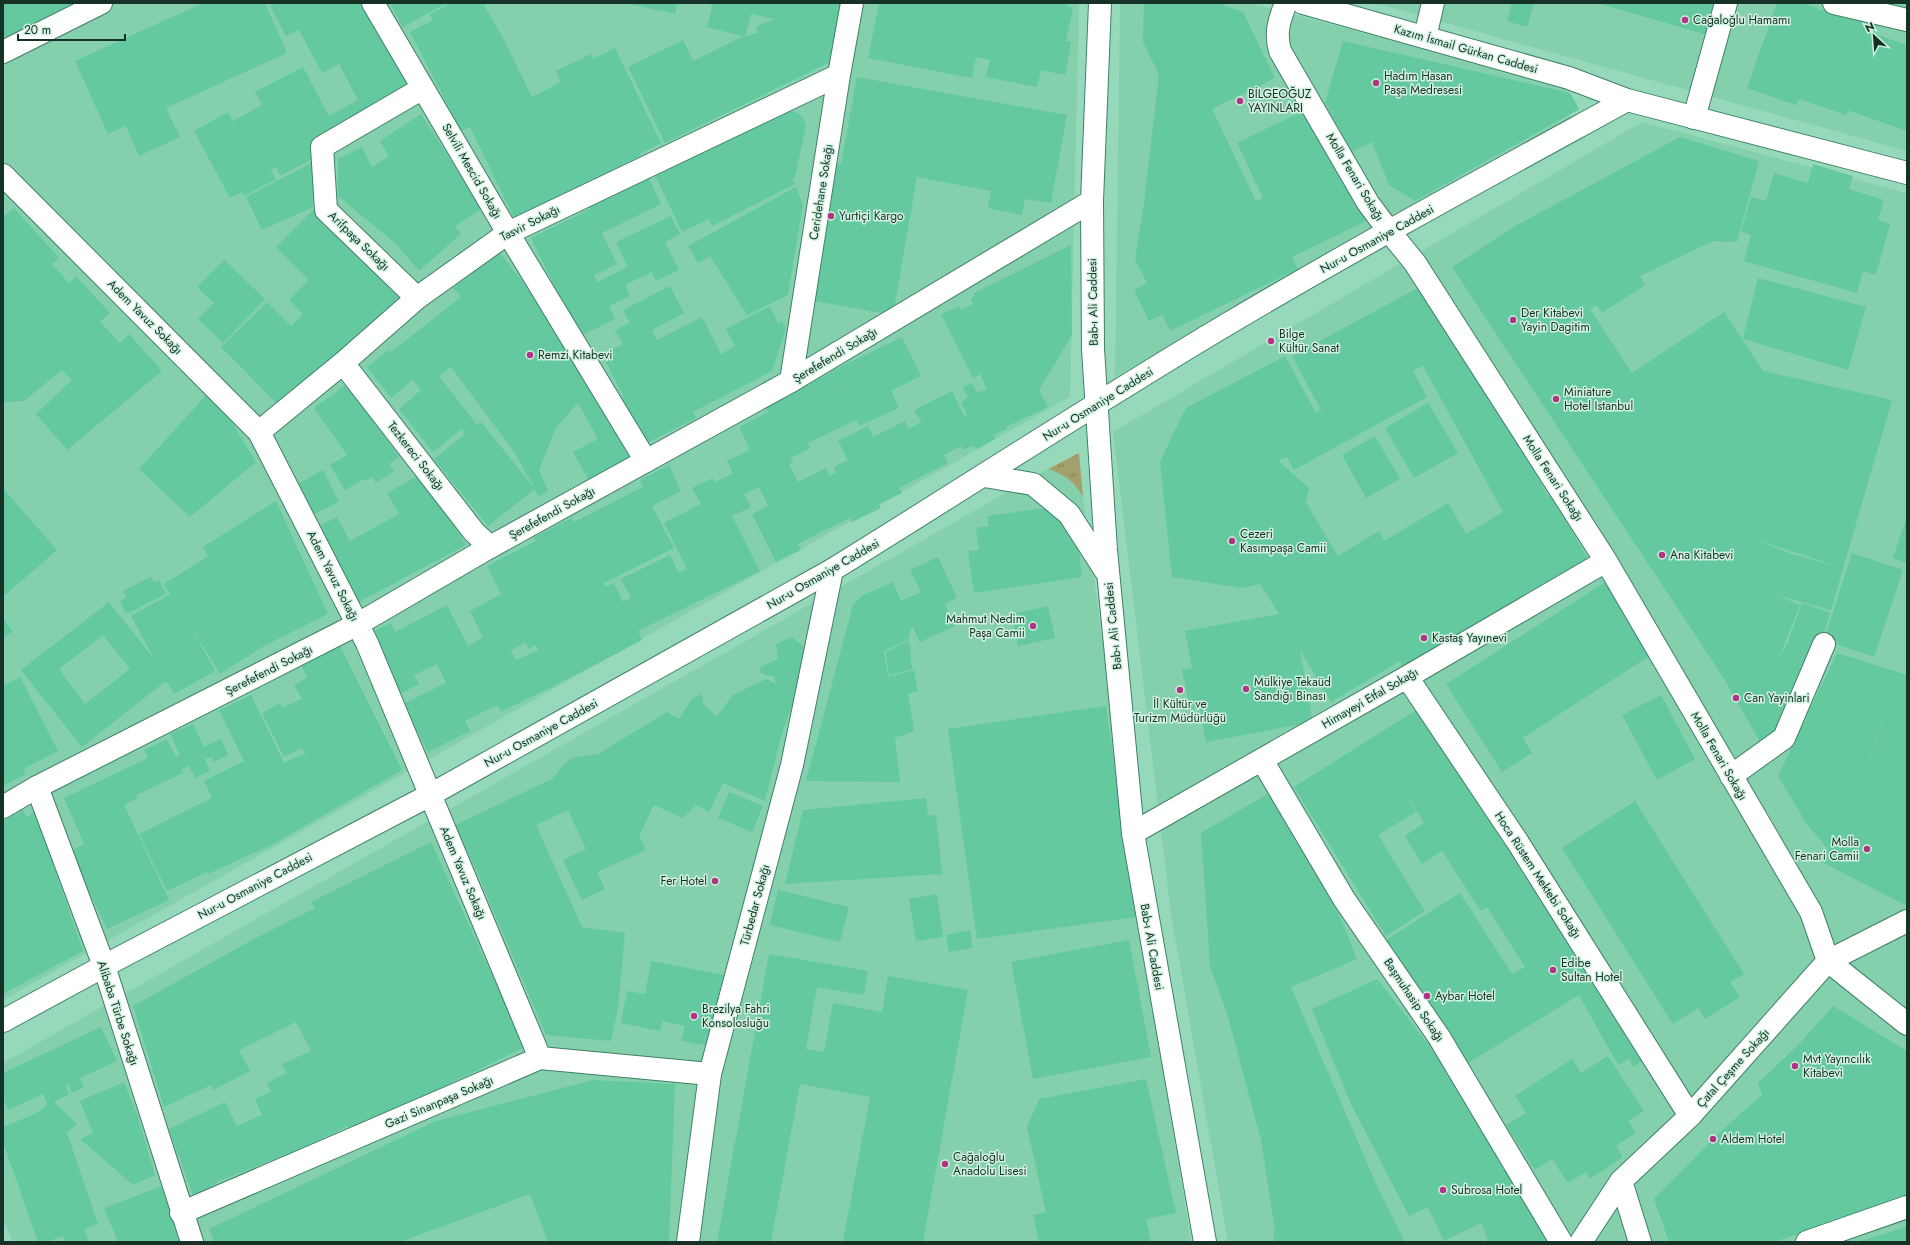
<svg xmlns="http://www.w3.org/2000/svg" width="1910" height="1245" font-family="Jost,sans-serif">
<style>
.built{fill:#84d0ad}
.grass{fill:url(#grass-tufts)}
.building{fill:#64c99f;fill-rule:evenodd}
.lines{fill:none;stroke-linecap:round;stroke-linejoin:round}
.street-casing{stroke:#3f8065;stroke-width:24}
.secondary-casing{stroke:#3f8065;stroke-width:24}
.street{stroke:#fff;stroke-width:22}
.secondary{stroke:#fff;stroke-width:22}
.poi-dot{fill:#b03486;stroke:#d1f1e1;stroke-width:1.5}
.labels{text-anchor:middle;stroke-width:3;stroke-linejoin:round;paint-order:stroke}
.poi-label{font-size:12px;fill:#163125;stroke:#d1f1e1;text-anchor:start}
.street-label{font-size:12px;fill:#163125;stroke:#d1f1e1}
</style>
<defs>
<pattern id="grass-tufts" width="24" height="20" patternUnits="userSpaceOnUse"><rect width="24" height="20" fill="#a4a06c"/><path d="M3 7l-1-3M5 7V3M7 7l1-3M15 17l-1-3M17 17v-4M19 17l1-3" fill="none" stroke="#858359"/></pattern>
</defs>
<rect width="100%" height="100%" fill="#96d9ba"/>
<!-- built -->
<path class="built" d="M3 3H1079L1070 397 3 1000Z
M1120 3H1249L1567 86 1571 119 1115 377Z
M1374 3H1907V151Z
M1642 122 1907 193V1242H1228L1171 914 1113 432Z
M1048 469 1063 474 1075 486 1083 497 1142 932 1191 1242H13L3 1219V1063Z"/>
<!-- grass -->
<path class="grass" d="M1079 453 1083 497C1073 481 1066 475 1048 469Z"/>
<!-- building -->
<path class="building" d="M3 3H77L3 43Z
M203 3H265L287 53 166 108 180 137 139 156 126 126 108 134 75 61Z
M274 3H364L409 88 316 157 280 176 276 167 271 170 276 179 244 196 242 192 230 198 194 131 228 112 233 121 262 105 255 92 303 67 329 116 358 100 339 64 322 73 299 30 286 36 270 6Z
M390 3H444L445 4 403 27Z
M446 3H483L503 38 532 97 561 82 556 71 591 54 593 59 615 48 661 143 639 154 640 156 514 218 470 127 461 131 410 32 433 20 429 15 447 5Z
M625 3H677L675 14Z
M705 3H841L832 61 665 143 628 67 683 40 693 61 739 38 758 33 756 27 774 19 751 14 745 37 707 27 713 5Z
M879 3H1068L1067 6 1073 8 1066 41 1071 42 1065 75 1041 70 1037 87 986 77 990 60 976 57 972 78 868 58Z
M1144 3H1217L1243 12 1275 78 1212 109 1256 201 1263 198 1237 143 1307 109 1368 220 1292 257 1298 269 1170 331 1162 315 1149 321 1134 290 1147 283 1135 260 1144 203 1159 75 1143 42Z
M1512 3H1534L1527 27 1507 21Z
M1597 3H1721L1711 36Z
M1777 3H1802L1830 13 1831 9 1877 25 1875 34 1907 45V131L1847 110 1846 115 1799 99 1796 105 1747 88Z
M1343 41 1570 93 1579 109 1415 201 1389 185 1372 142 1352 152 1325 103Z
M857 77 1067 115 1051 203 1025 199 1022 215 988 208 991 191 917 177 893 315 809 300 832 163 841 164Z
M791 111 798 113 803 118 806 126 795 177 792 178 795 184 712 226 709 219 682 232 655 175Z
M421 114 482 209 455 226 461 234 419 271 395 243 338 196V159L362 147 372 167 389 156 380 141Z
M1680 137 1759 161 1737 242 1713 241 1640 276 1645 285 1602 313 1597 305 1590 309 1632 373 1724 312 1763 371 1892 400 1831 610 1776 595 1800 605 1778 660 1788 642 1802 603 1830 613 1821 642 1783 733 1763 747 1723 677 1452 267 1517 225ZM1753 539 1831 564V565L1789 553Z
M315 161 313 207 262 230 246 197Z
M1813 164 1853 176 1849 189 1884 200 1878 220 1890 224 1876 275 1863 271 1857 293 1744 261 1751 235 1741 232 1751 197 1766 201 1774 173 1808 183Z
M647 174 661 204 602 233 617 264 594 275 597 282 628 267 616 242 671 216 680 234 665 242 679 270 656 281 652 272 625 285 630 296 609 306 615 319 579 337 531 238 590 209 587 204Z
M796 187 803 205 788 295 747 315 710 256 698 263 688 246Z
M14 208 59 258 52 264 69 283 76 276 110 313 100 322 120 343 129 334 162 371 67 450 36 414 72 380 62 370 24 401 3 402V217Z
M313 210 399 298 282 409 221 347 267 302 291 326 303 314 289 300 309 280 276 247Z
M1071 245 1072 335 1039 390 1048 407 1006 427 1007 429 993 435 995 439 977 449 974 445 963 450 961 446 944 455 948 463 899 488 902 493 879 504 881 508 852 522 850 518 823 531 798 544 801 550 776 562 752 514 768 506 759 487 744 494 751 507 732 516 760 571 638 631 642 640 597 664 501 712 497 705 465 721 470 731 428 752 403 704 446 683 437 664 414 675 419 684 400 694 370 633 391 623 395 632 447 605 468 646 483 638 470 611 501 594 487 566 536 541 534 537 572 518 574 522 643 487 640 480 669 465 681 491 652 506 674 548 604 583 606 587 614 583 623 602 631 598 621 579 670 555 679 573 687 569 664 523 701 504 692 488 713 478 715 482 733 473 727 461 750 450 739 427 768 412 766 407 832 372 856 420 808 443 810 448 791 458 793 462 789 464 798 482 826 468 829 476 836 473 834 467 848 460 838 441 868 426 873 437 905 421 909 429 921 422 914 410 952 391 964 416 967 414 961 402 968 398 963 387 972 383 977 393 987 389 980 374 973 378 941 314 959 306 961 310 973 304 971 298 975 296 974 293ZM526 643 528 649 536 645 538 650 516 660 511 650Z
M499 252 557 325 630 458 589 481 573 452 598 439 578 403 556 428 539 470 548 491 538 497 535 490V489L513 450 451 367 439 376 477 425 481 422 535 489 488 526 434 459 465 434 462 429 433 452 399 409 421 390 413 380 391 398 367 367 389 350 391 352 461 297 453 288Z
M224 260 265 299 223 343 198 319 214 303 197 287Z
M1758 278 1866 307 1848 370 1743 339Z
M1427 283 1465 344 1548 496 1535 504 1551 495 1589 561 1405 670 1400 661 1331 702 1300 650 1313 722 1206 742 1200 708 1190 709 1182 670 1192 668 1185 631 1279 614 1260 584 1242 588 1172 577 1160 462 1174 432 1186 408 1285 356 1316 413 1321 410 1292 356ZM1423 366 1503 512 1466 534 1448 503 1384 541 1379 531 1338 556 1307 504 1305 505 1309 488 1278 461 1287 457 1294 470 1427 397 1413 371Z
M670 286 684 313 652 330 657 340 702 317 721 354 735 346 726 329 770 306 778 323 782 321 786 329 772 371 693 412 696 418 647 443 618 401 624 397 602 355 623 344 615 330 630 323 623 310Z
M902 337 921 376 891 391 899 408 859 426 832 371Z
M347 384 399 457 389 464 394 471 376 483 372 477 366 481 364 479 345 490 330 465 347 455 314 408Z
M208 393 234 417 231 421 256 462 190 517 139 469Z
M1428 403 1458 453 1414 478 1385 428Z
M1375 436 1400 479 1366 498 1342 455Z
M323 470 339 502 314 514 299 483Z
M426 471 466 545 357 603 316 528 337 517 350 541 399 514 387 493Z
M3 488 57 550 3 597Z
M276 501 328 614 264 646 220 674 191 627 215 671 174 694 166 681 82 747 21 670 109 602 155 660 131 616 170 594 164 584 208 556 203 547ZM103 635 130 669 85 704 59 669Z
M1054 507 1067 516 1070 537 1077 536 1082 577 974 593 968 551 979 550 976 528 989 526 987 516Z
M1907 515V563L1893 558Z
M1852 553 1903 570 1874 657 1824 640Z
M938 557 957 598 945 604 955 626 920 642 912 626 908 640 884 651 888 677 914 670 918 691 908 694 914 731 895 738 900 782 806 781 853 605 861 596 893 582 901 601 921 592 910 570Z
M151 577 154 582 159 580 166 594 126 614 120 601 127 598 123 591Z
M1607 581 1654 653 1523 738 1532 753 1502 772 1446 684Z
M1048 606 1055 638 1018 646 1012 614Z
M3 619 13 631 3 638Z
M792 637 804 647 802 665 795 696 781 737 765 801 723 783 709 812 696 805 683 818 654 805 639 836 646 850 597 872 605 889 582 900 563 860 586 849 568 810 536 825 582 927 625 933 618 1008 611 1041 546 1035 477 872 455 825 552 779 563 765 572 758 598 754 667 712 679 719 692 699 702 694 703 704 717 716 733 695 766 679 776 684 774 677 762 674 759 668 778 659 776 644Z
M909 641 912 669 889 675 886 652Z
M339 644 402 770 277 842 208 874 207 872 167 891 139 834 212 798 204 781 244 761 219 710 251 695 284 763 305 753 302 748 284 757 262 713 280 703 282 708 302 699 294 685 307 678 300 663Z
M1837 653 1907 675V906L1820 861 1828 849 1806 823 1778 776ZM1889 695 1876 740 1868 765Z
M20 677 58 751 23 769 26 774 3 786V686Z
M1661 695 1695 759 1657 780 1622 715Z
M1424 705 1649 1057 1633 1067 1629 1059 1618 1065 1579 995 1465 1065 1386 940 1460 893 1512 974 1525 967 1487 907 1481 911 1442 851 1422 864 1405 836 1424 823 1403 789 1416 812 1378 835 1425 911 1386 936 1294 787Z
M1106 706 1136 917 977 939 948 729Z
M193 724 204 747 221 739 228 755 214 762 212 757 205 759 210 771 195 778 189 766 182 769 183 773 136 795 138 798 124 805 169 900 107 929 70 851 84 844 64 798 148 758 144 750 167 739 176 757 180 755 170 734Z
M729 792 763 806 752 832 718 818Z
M1271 792 1331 895 1357 959 1291 987 1377 1186 1405 1242H1273L1275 1230 1261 1140 1227 1013 1210 966 1201 833Z
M926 798 928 816 936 815 942 874 785 884 803 810Z
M1635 801 1744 974 1730 982 1740 997 1705 1019 1698 1008 1673 1024 1562 848Z
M23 810 27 817 35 812 83 951 3 994V821Z
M431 842 525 1047 351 1132 348 1126 300 1149 219 1181 194 1198 169 1129 225 1102 237 1126 262 1115 255 1099 271 1092 267 1083 287 1073 282 1064 311 1051 296 1022 239 1050 250 1071 213 1090 211 1085 164 1107 133 1006 254 939 315 908 311 902Z
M778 890 849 907 840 942 770 925Z
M937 894 943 937 916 941 909 899Z
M970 930 973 948 949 952 946 935Z
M1129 940 1151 1057 1033 1079 1011 962Z
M769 954 868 971 864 995 817 987 806 1049 824 1052 833 1003 882 1012 888 976 968 990 923 1242H843L870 1097 800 1084 771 1242H717Z
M651 961 724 975 710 1046 681 1041 685 1026 662 1021 660 1031 621 1023 627 991 645 994Z
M1377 979 1444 1064 1487 1137 1503 1170 1512 1166 1553 1242H1483L1488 1240 1481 1223 1444 1241 1428 1207 1409 1216 1350 1102 1312 1009Z
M1833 1006 1907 1051V1197L1865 1213 1773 1242H1669L1654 1199 1721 1131 1762 1095 1758 1083 1801 1042Z
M101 1027 117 1061 80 1078 84 1087 72 1093 68 1084 65 1086 69 1094 54 1102 77 1124 67 1133 98 1224 84 1229 89 1242H65L63 1236 47 1242H38L3 1142V1127L35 1114 47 1105 43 1094 8 1110 3 1098V1073Z
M1608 1056 1644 1111 1628 1121 1636 1133 1616 1146 1623 1157 1590 1179 1586 1172 1568 1183 1552 1159 1535 1170 1506 1125 1526 1113 1515 1096 1572 1059 1581 1073Z
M1146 1079 1176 1213 1146 1219 1151 1242H1039L1033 1215 1046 1212 1027 1127 1039 1099Z
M593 1080 675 1084 669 1242H548L530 1194 400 1242H214L209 1229 436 1121Z
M124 1082 137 1114 155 1175 133 1185 80 1139 93 1133 80 1101Z
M162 1186 184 1242H118L104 1208Z
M1907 1226V1242H1856L1891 1232Z"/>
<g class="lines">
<defs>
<path id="street" d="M373 3 508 233 646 461
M1286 3C1279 20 1275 33 1280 51L1368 203 1389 231 1415 263 1606 561 1811 912 1828 961
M1834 3 1907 20
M1425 37 1433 3
M3 52 101 3
M1694 118 1726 3
M3 175 259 432 367 643 540 1058
M417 298 326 210 322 147 423 88
M343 363 474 532 490 547
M791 381 839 75 852 3
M259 432 343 363 417 298 508 233 839 75
M1407 677 1517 841 1690 1116
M1262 760 1344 899 1439 1037 1561 1242
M1731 776 1784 738 1824 644
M37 787 104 966 192 1242
M1133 833 1407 677 1606 561
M1828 961 1907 1024
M3 1021 104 966 430 795 832 570
M1621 1181 1640 1242
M181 1213 540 1058 710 1074
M1581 1242 1621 1181 1690 1116 1828 961 1907 921
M1807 1242 1907 1207"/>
<path id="secondary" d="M1100 3 1092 201 1093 349 1106 550 1133 833 1205 1242
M1303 3 1569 78 1627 100 1907 173
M984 476 1033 484 1069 514 1107 573
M3 807 37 787 358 624 490 547 791 381 1092 201
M688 1242 710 1074 792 765 832 570C965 488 1096 402 1231 322 1361 245 1494 173 1627 100"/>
</defs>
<!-- street casing -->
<use href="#street" class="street-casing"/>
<!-- secondary casing -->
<use href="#secondary" class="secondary-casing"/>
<!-- street -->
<use href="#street" class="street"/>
<!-- secondary -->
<use href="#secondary" class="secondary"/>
</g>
<!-- markers -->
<g class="poi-dot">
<circle cx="1685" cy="20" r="4"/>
<circle cx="1376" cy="83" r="4"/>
<circle cx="1240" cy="101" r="4"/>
<circle cx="831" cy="216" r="4"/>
<circle cx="1513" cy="320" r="4"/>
<circle cx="1271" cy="341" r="4"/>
<circle cx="530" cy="355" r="4"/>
<circle cx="1556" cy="399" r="4"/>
<circle cx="1232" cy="541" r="4"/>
<circle cx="1662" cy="555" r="4"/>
<circle cx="1033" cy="626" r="4"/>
<circle cx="1424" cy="638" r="4"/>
<circle cx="1246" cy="689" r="4"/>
<circle cx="1180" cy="690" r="4"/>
<circle cx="1736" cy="698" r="4"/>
<circle cx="1867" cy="849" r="4"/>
<circle cx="715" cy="881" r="4"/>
<circle cx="1553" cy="970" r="4"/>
<circle cx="1427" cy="996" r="4"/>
<circle cx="694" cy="1016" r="4"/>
<circle cx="1795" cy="1066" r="4"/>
<circle cx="1713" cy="1139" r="4"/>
<circle cx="945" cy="1164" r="4"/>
<circle cx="1443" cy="1190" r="4"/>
</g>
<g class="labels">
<!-- poi labels -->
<g class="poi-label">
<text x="1693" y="24">Cağaloğlu Hamamı</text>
<text x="1384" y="80">Hadım Hasan<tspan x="1384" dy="14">Paşa Medresesi</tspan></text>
<text x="1248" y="98">BİLGEOĞUZ<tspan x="1248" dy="14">YAYINLARI</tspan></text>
<text x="839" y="220">Yurtiçi Kargo</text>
<text x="1521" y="317">Der Kitabevi<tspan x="1521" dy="14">Yayin Dagitim</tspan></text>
<text x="1279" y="338">Bilge<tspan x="1279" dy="14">Kültür Sanat</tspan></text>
<text x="538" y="359">Remzi Kitabevi</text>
<text x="1564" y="396">Miniature<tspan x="1564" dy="14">Hotel Istanbul</tspan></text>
<text x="1240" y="538">Cezeri<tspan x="1240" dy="14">Kasımpaşa Camii</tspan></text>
<text x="1670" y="559">Ana Kitabevi</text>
<text x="1025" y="623" text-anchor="end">Mahmut Nedim<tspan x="1025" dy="14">Paşa Camii</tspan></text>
<text x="1432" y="642">Kastaş Yayınevi</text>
<text x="1254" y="686">Mülkiye Tekaüd<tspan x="1254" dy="14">Sandığı Binası</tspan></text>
<text x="1744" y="702">Can Yayinlari</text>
<text x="1180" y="708" text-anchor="middle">İl Kültür ve<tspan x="1180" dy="14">Turizm Müdürlüğü</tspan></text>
<text x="1859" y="846" text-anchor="end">Molla<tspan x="1859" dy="14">Fenari Camii</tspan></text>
<text x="707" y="885" text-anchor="end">Fer Hotel</text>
<text x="1561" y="967">Edibe<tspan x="1561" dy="14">Sultan Hotel</tspan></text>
<text x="1435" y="1000">Aybar Hotel</text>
<text x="702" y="1013">Brezilya Fahri<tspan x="702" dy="14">Konsolosluğu</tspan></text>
<text x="1803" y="1063">Mvt Yayıncılık<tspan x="1803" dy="14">Kitabevi</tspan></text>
<text x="1721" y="1143">Aldem Hotel</text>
<text x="953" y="1161">Cağaloğlu<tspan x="953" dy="14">Anadolu Lisesi</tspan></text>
<text x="1451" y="1194">Subrosa Hotel</text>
</g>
<!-- street labels -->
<g class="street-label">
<text transform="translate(1466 49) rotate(16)" y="4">Kazım İsmail Gürkan Caddesi</text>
<text transform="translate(472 171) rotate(60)" y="4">Selvili Mescid Sokağı</text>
<text transform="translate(1355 177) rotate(59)" y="4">Molla Fenari Sokağı</text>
<text transform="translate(821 192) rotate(-81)" y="4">Ceridehane Sokağı</text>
<text transform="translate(530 223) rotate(-27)" y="4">Tasvir Sokağı</text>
<text transform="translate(1377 239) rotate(-29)" y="4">Nur-u Osmaniye Caddesi</text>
<text transform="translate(359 241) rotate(44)" y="4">Arifpaşa Sokağı</text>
<text transform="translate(1093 302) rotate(-91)" y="4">Bab-ı Ali Caddesi</text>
<text transform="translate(145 317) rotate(45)" y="4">Adem Yavuz Sokağı</text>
<text transform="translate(835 355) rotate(-31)" y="4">Şerefefendi Sokağı</text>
<text transform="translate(1098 404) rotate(-32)" y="4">Nur-u Osmaniye Caddesi</text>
<text transform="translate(416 456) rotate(52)" y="4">Tezkereci Sokağı</text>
<text transform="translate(1553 478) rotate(57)" y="4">Molla Fenari Sokağı</text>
<text transform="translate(552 513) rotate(-29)" y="4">Şerefefendi Sokağı</text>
<text transform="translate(823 574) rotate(-30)" y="4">Nur-u Osmaniye Caddesi</text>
<text transform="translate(333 576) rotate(63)" y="4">Adem Yavuz Sokağı</text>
<text transform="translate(1113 626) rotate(-96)" y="4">Bab-ı Ali Caddesi</text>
<text transform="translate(269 670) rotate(-27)" y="4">Şerefefendi Sokağı</text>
<text transform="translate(1370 698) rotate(-30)" y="4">Himayeyi Etfal Sokağı</text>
<text transform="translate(541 733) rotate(-29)" y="4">Nur-u Osmaniye Caddesi</text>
<text transform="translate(1719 756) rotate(60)" y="4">Molla Fenari Sokağı</text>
<text transform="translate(463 873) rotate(67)" y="4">Adem Yavuz Sokağı</text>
<text transform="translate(1538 875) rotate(57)" y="4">Hoca Rüstem Mektebi Sokağı</text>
<text transform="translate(255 886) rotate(-28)" y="4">Nur-u Osmaniye Caddesi</text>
<text transform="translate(755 905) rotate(-75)" y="4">Türbedar Sokağı</text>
<text transform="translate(1152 947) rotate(80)" y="4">Bab-ı Ali Caddesi</text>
<text transform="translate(1414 1000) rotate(56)" y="4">Başmuhasip Sokağı</text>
<text transform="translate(118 1013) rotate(72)" y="4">Alibaba Türbe Sokağı</text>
<text transform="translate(1733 1068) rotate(-48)" y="4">Çatal Çeşme Sokağı</text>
<text transform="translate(439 1102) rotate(-23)" y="4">Gazi Sinanpaşa Sokağı</text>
</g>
</g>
<!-- border -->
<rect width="1910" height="1245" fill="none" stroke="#163125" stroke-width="8"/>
<!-- north arrow -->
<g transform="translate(1874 36) rotate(334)" stroke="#d1f1e1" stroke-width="3" paint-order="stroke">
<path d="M0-3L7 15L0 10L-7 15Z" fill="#163125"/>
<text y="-6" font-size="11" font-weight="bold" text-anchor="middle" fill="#163125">N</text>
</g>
<!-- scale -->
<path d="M18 34v6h107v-6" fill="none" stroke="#163125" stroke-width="2"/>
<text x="24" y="34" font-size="12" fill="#163125" stroke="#d1f1e1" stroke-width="3" paint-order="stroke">20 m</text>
</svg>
